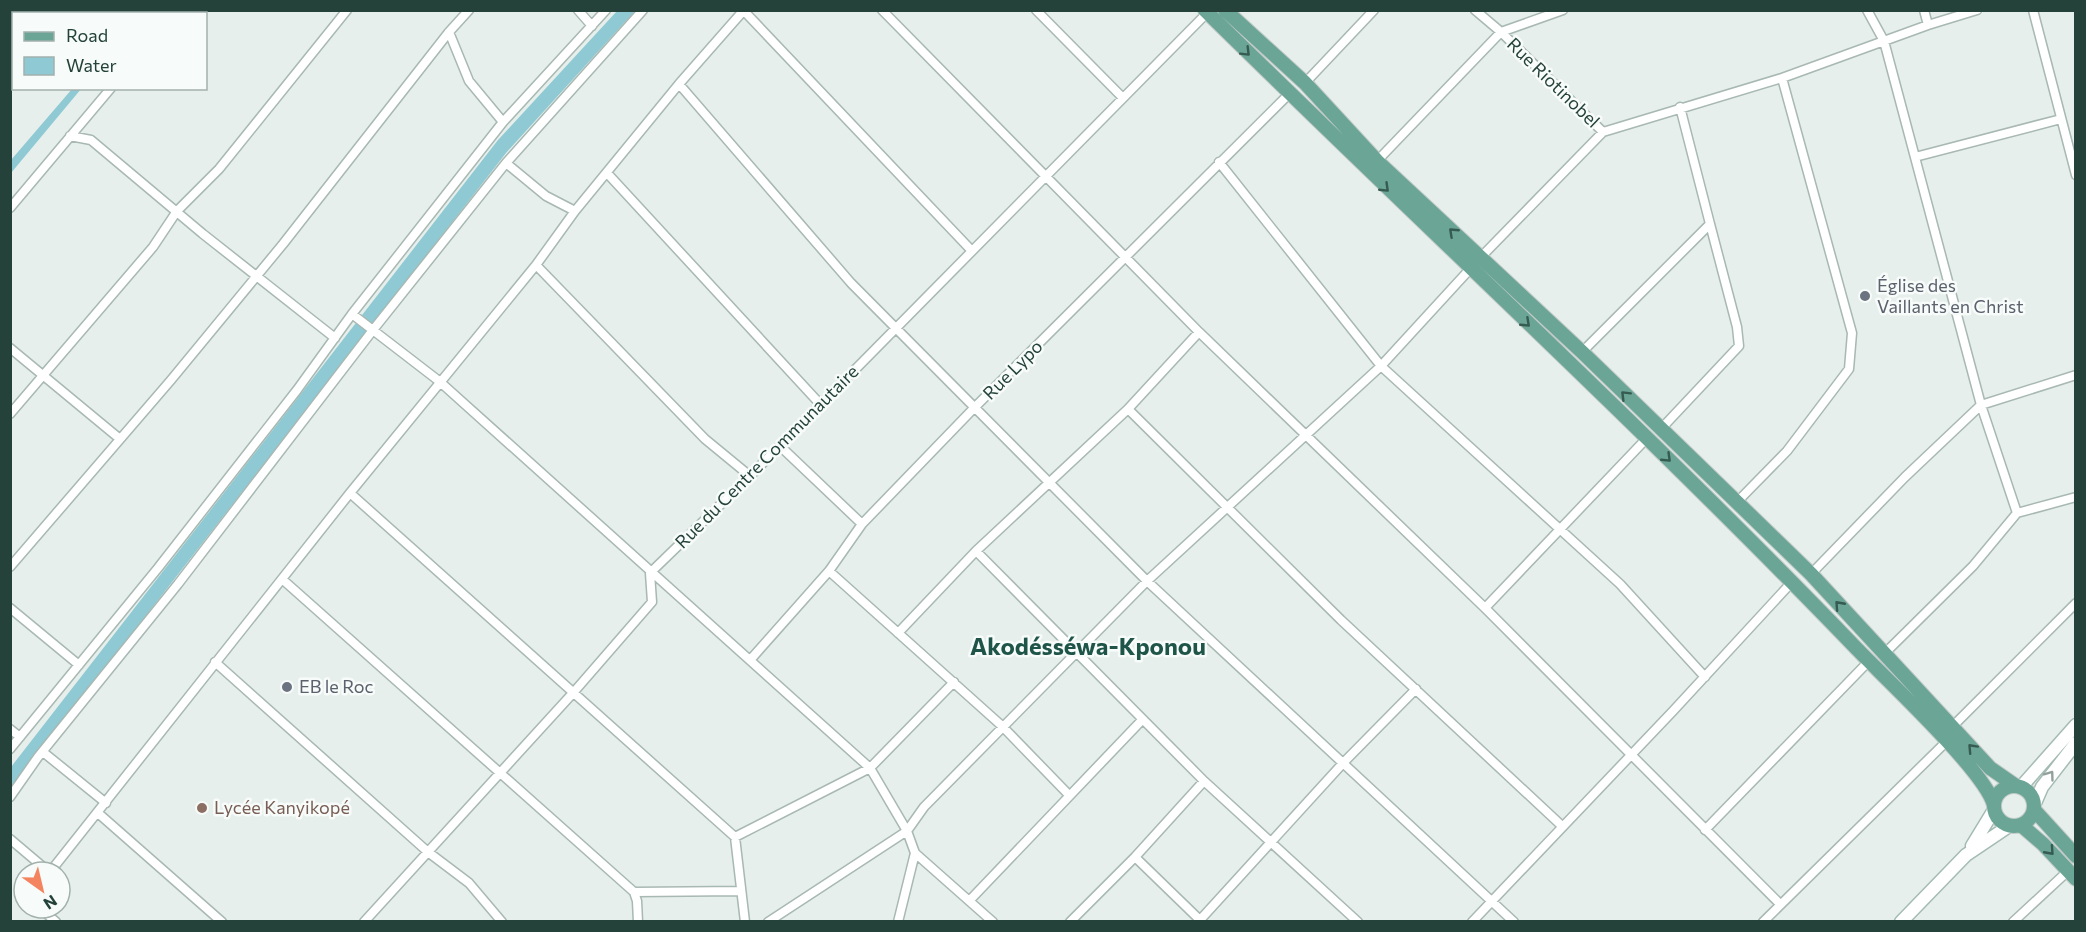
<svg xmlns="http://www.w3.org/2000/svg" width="2086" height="932" font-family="Commissioner,sans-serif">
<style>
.water{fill:#8ec9d4}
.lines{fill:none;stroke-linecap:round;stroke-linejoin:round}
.street-casing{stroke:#a8b8b2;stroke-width:11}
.secondary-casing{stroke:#a4bbb3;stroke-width:15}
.primary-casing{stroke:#c2cac8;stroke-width:16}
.street{stroke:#fff;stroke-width:8}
.secondary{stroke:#fff;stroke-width:12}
.primary{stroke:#6aa596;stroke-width:14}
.rail-casing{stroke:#5f7d75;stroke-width:5}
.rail{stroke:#f7fbf9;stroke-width:3;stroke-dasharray:9;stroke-linecap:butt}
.oneway{stroke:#365b51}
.oneway2{stroke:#92a09c}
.worship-dot{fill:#6b7280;stroke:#f7fbf9;stroke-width:2}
.education-dot{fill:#8d6e63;stroke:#f7fbf9;stroke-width:2}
.labels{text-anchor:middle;stroke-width:5;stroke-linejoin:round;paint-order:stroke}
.street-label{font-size:18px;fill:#24423a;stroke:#f7fbf9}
.worship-label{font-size:18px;fill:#5b616d;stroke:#f7fbf9;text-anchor:start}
.education-label{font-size:18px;fill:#785e54;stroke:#f7fbf9;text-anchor:start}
.district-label{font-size:24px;font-weight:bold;fill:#1f5548;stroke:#f7fbf9}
</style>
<rect width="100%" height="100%" fill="#e6efeb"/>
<!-- water -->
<path class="water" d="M617 11H635L506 153 11 789V767L498 140Z
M72 89H81L11 173V160Z"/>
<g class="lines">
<defs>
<path id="street" d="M578 10 592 26
M882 10 1199 332 1485 608 1780 904
M1036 10 1123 98
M1475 10 1501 32 1603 132
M1867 10 1884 41 1981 405 2017 513 2076 497
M1924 10 1928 25
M2033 10 2076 175
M744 11 972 251
M174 14 177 10
M449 32 469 81 503 122
M1305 83 1374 10
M679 84 851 283 1147 581 1514 922
M70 136 91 140 203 234 335 338
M1915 157 2061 119
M1377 161 1501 32 1563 10
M1219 162 1381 366 1620 584 1705 677
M506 163 546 196 575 211
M607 173 821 405
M10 208 111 88
M536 265 705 439 750 476
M352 314 439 381 870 768 907 831 915 853 993 922
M10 348 120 439
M1582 352 1710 224 1680 107
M1128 409 1341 620 1562 826
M10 414 153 247 177 211 219 169 347 10
M1660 430 1739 346 1737 327 1710 224
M780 446 862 524
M350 493 735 837 745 922
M1737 502 1787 451 1849 369 1852 333 1782 78
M976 551 1204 781 1358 922
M10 567 171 380 283 244 449 32 469 10
M829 571 1002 726 1069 795
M1811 574 1905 477 1981 405 2076 375
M282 579 634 892 637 901 638 922
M10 608 79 665
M1485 608 1647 438
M898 633 976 551 1128 409 1199 332
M1883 655 1973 566 2017 513
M751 659 829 571 862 524 975 407 1289 94
M215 662 428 852 469 883 502 922
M1952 727 2076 603
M10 729 20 737
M10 749 158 568 297 390 352 314 503 122 606 10
M43 752 106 803
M10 797 38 757 178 584 373 330 506 163 643 10
M98 813 222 922
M1705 830 1869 661
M735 837 870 768 954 682
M10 839 49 872
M1135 857 1202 922
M50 872 350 493 536 265 575 211 679 84 744 10
M634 892 741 891
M970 900 1142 720
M40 908 56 922
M1200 920 1344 762 1416 689
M364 922 573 693 652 602 650 573 750 476 1207 13
M768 922 907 831 924 807 1147 581 1381 366 1481 257 1603 132 1782 78 1928 25 1977 10
M898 922 915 853
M1070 922 1135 857 1204 781
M1472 922 1673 711 1792 582
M1763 922 1946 742
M2013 922 2068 871"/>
<path id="secondary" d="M2021 787 2076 725
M2035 803 2042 787 2076 743
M1972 846 1994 810
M1901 922 1966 855 2009 826"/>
<path id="primary" d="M1205 10C1422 224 1646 430 1857 649 1886 679 1985 771 1994 805
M1225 10 1305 83 1377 161 1582 352 1811 574 1990 768 2016 786
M1994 806a20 20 0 1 1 40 0a20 20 0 1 1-40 0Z
M2035 811 2076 856
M2021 825 2043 844 2076 879"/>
</defs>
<!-- street casing -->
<use href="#street" class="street-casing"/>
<!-- secondary casing -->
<use href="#secondary" class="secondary-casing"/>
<!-- primary casing -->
<use href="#primary" class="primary-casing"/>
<!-- street -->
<use href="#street" class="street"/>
<!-- secondary -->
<use href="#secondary" class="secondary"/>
<!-- primary -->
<use href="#primary" class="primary"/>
<defs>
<path id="rail" d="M181 14 185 10
M10 42 14 43"/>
</defs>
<!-- rail casing -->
<use href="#rail" class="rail-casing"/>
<!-- rail -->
<use href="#rail" class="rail"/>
</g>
<!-- one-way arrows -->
<defs><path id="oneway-chevron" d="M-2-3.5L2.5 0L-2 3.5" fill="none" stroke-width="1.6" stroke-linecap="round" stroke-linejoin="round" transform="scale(1.5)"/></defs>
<g class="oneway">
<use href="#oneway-chevron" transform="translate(1246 52) rotate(45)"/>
<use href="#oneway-chevron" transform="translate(1385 188) rotate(44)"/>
<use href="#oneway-chevron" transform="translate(1453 232) rotate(-137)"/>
<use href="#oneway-chevron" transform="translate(1526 323) rotate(43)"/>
<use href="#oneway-chevron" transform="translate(1625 395) rotate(-135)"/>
<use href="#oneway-chevron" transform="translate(1667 458) rotate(44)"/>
<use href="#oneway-chevron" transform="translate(1839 605) rotate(-132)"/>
<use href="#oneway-chevron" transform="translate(1972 748) rotate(-133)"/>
<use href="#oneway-chevron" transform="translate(2050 851) rotate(48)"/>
</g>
<use class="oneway2" href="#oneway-chevron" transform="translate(2050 775) rotate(-54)"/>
<!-- markers -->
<g class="worship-dot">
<circle cx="1865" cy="296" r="6"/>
<circle cx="287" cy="687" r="6"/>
</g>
<circle class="education-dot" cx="202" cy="808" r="6"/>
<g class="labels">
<!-- street labels -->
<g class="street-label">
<text transform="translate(1553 83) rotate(44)" y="6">Rue Riotinobel</text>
<text transform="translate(1013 370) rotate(-45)" y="6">Rue Lypo</text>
<text transform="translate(767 457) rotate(-45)" y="6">Rue du Centre Communautaire</text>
</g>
<!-- worship labels -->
<g class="worship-label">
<text x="1877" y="292">Église des<tspan x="1877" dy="21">Vaillants en Christ</tspan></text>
<text x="299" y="693">EB le Roc</text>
</g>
<!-- education labels -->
<g class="education-label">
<text x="214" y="814">Lycée Kanyikopé</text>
</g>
<!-- district labels -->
<g class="district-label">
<text x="1088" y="655">Akodésséwa-Kponou</text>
</g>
</g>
<!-- border -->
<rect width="2086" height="932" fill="none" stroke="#24423a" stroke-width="24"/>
<!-- legend -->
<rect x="12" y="12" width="195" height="78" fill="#f7fbf9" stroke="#a3b1ad" stroke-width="1.5"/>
<rect x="24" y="32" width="30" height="9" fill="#6aa596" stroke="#a3b1ad" stroke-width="1.5"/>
<text x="66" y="42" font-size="18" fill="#24423a">Road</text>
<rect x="24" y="57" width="30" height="18" fill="#8ec9d4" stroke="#a3b1ad" stroke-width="1.5"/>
<text x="66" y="72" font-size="18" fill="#24423a">Water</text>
<!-- north arrow -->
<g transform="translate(42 890) rotate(146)"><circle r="28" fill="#f7fbf9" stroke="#a3b1ad" stroke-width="1.5"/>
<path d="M0-4.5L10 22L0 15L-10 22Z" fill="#f4845f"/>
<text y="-9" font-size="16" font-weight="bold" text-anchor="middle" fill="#24423a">N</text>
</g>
</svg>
